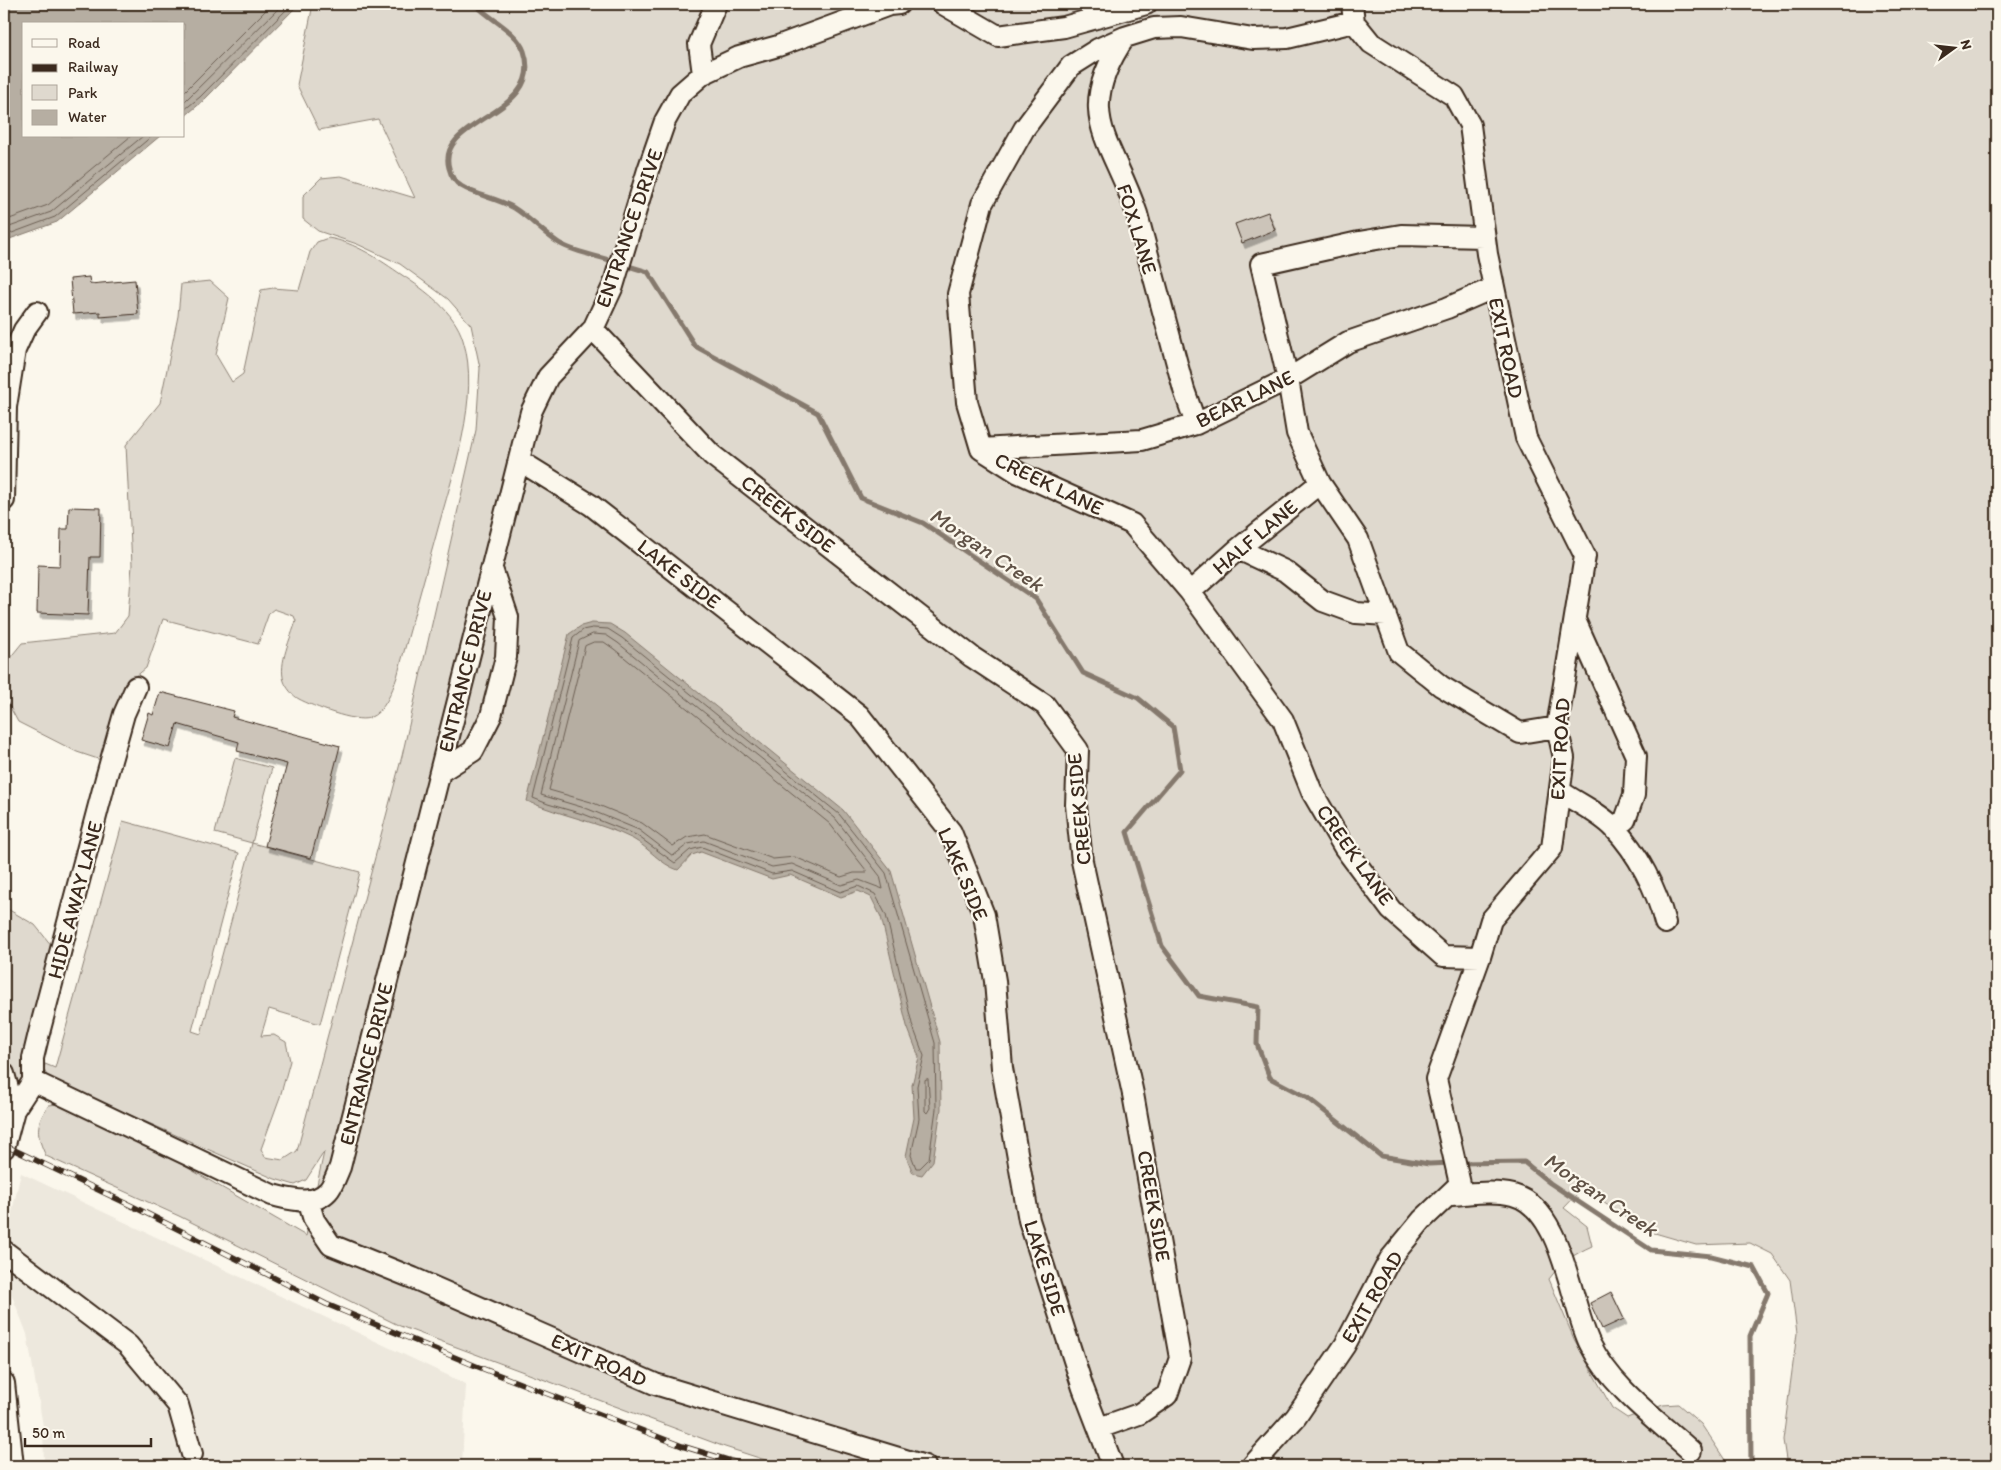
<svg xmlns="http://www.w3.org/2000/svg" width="2001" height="1470" font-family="Itim,sans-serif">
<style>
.built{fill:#ede8dd}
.green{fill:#dfd9ce;stroke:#8d8276}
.water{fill:#b6aea2;stroke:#85796d}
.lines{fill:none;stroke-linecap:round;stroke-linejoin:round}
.shore{stroke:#6c5f53;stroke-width:1}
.stream{stroke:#85796d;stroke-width:5}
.building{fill:#ccc4b9;stroke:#3b2a1e;filter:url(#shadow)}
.minor-casing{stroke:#3b2a1e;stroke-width:24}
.minor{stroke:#fbf7ec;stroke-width:20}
.rail-casing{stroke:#3b2a1e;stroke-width:5.5}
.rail{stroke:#fbf7ec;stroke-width:4;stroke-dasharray:11;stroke-linecap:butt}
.labels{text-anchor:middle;stroke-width:4.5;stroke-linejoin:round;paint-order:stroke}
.street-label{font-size:21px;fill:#3b2a1e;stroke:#fbf7ec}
.water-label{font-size:22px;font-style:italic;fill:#605246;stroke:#fbf7ec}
</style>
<defs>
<filter id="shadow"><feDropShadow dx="3" dy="5.5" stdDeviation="0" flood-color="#0004"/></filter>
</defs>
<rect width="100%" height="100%" fill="#fbf7ec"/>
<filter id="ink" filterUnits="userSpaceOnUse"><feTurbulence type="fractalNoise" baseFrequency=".02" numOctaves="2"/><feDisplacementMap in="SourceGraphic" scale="10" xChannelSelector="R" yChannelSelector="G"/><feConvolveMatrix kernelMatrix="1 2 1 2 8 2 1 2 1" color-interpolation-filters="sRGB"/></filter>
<g filter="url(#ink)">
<!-- built -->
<path class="built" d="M21 1173 466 1384 462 1466H44L43 1426 27 1334 4 1275V1246Z"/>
<!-- green -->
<path class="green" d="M313 4H1997V1466H1787L1783 1440 1797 1333 1790 1280 1772 1254 1750 1243 1696 1245 1641 1229 1584 1187 1564 1208 1587 1226 1592 1246C1574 1254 1561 1263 1549 1279L1574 1339 1612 1408 1627 1418 1663 1405 1678 1404 1701 1424 1729 1466H784L725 1447 400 1326 179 1216 46 1156C36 1135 35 1124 49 1105L58 1104 117 1130 181 1164 306 1236 324 1152 306 1180 295 1185 275 1179 49 1079 44 1070 45 1064 55 1068 123 821 239 853 192 1031 201 1034 252 843 215 833 235 758 272 768 252 843 360 872 320 1024 269 1009 261 1036 274 1035 286 1042 290 1061 280 1097 261 1149 265 1157 283 1160 297 1151 402 756 476 430 480 368 471 325 448 299 400 264 357 244 318 231 303 219V196L321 178 341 176 415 198 378 119 319 130 297 85Z
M328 238C355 242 380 260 402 275 425 290 455 312 463 340 481 396 452 476 437 532 424 580 410 629 397 677 392 691 385 712 369 718 356 723 312 706 299 699 293 696 286 687 284 681 278 663 291 638 296 621L294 616 274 609 269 613 258 644 163 619 146 668 129 682 101 760 77 752 18 722 5 698 9 659 22 643 115 633 128 616 132 565 126 445 160 403 178 316 181 284 210 281 229 298 216 355 232 382 243 374 261 290 273 288 299 290 310 252 317 242Z
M4 907 35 925 52 946 28 1074 4 1113Z"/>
<!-- water -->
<path class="water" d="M4 4H299L203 101 184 117V24H24V136H160L57 222 4 241Z
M592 623 610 624 625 633 843 810 891 871 940 1042 941 1109 933 1161 922 1175 913 1173 906 1156 914 1118 912 1085 919 1057 907 1026 881 917 871 897 858 891 841 897 790 875 772 879 701 852 692 855 678 870C660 864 649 848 633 839 599 822 562 816 527 801L569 634 581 626Z"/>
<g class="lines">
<!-- shore -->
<path class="shore" d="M184 92 272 4
M184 102 283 4
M184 110 200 97 292 4
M4 221 48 205 131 136
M4 229 51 212 143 136
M4 236 55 217 152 136
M593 628 608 629 622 638 839 814 886 873 935 1043 936 1109 929 1159 920 1168H916L911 1155 919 1119 917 1086 924 1056 912 1024 886 915 875 894 858 886 840 892 792 871 772 874 702 847 690 850 675 863 636 835 586 815 548 804 533 798 573 638 583 630Z
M593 634 606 635 618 643 835 818 880 876 883 889 859 880 841 885 792 864 772 867 704 841 688 844 673 856 639 830 588 809 541 795 579 641Z
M594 642H604L614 649 830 824 866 870V873H854L841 877 795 857 773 859 705 834 687 837 673 846 642 823 591 802 549 790 585 646Z
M928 1079 930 1108 927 1113 925 1111V1080Z"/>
<!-- stream -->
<path class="stream" d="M475 4C489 19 517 31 524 51 546 115 435 119 449 168 451 176 454 182 461 186 477 196 498 198 514 208 530 218 543 233 559 243 573 252 601 257 617 262
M625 265 648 272 695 346 818 413 861 498 923 523 1036 599 1083 673 1138 698 1173 727 1180 770 1127 832 1162 946 1199 996 1258 1007 1257 1044 1270 1078 1308 1098 1381 1156 1429 1164 1452 1163
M1460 1163 1524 1162 1550 1183 1651 1250 1711 1256 1754 1267 1768 1293 1750 1336 1751 1466"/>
</g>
<!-- building -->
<path class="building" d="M1268 212 1275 230 1242 243 1235 224Z
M89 277 90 284 135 280 138 314 100 317V312L73 314 70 279Z
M69 507 101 508 100 557H90L88 615 37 613 38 565 60 566 61 529H68Z
M160 692 234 711 232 717 340 746 311 858 265 846 287 764 237 751 239 742 177 724 170 748 141 740 149 713 153 715Z
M1611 1292 1624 1319 1602 1329 1590 1303Z"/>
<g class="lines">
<defs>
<path id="minor" d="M943 4 998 36 1064 27 1146 4
M1354 22 1287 38 1253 39 1181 27 1154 28 1125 37 1098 49 1071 66 1024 129 982 204 958 294 967 402 981 449 1019 473 1132 524 1190 592 1283 720 1312 792 1344 847 1391 910 1443 956 1480 957
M1125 37C1072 115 1112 139 1137 214L1184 390 1196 424
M703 74 699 44 716 4
M1484 237 1401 235 1359 242 1261 264 1288 379 1297 433 1320 483 1358 539 1399 652 1441 686 1520 733 1557 727
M593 329 712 455 972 657 1045 705 1078 750 1076 805 1082 861 1133 1094 1180 1358 1167 1395 1139 1414 1099 1428
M981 449 1142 440 1196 424 1288 379 1348 342 1447 308 1493 288
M520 461 591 505 859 715 951 832 984 915 995 981 1002 1068 1029 1220 1083 1388 1113 1466
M4 500 6 407 15 350 24 330 37 312
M1238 549 1285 571 1323 601 1356 613 1386 615
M1190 592 1238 549 1320 483
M1575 620 1636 756 1634 795 1625 820 1614 827
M440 772 473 751 491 716 506 657 508 617 492 569
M1560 791C1577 803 1600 813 1614 828 1638 853 1657 890 1665 923
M4 1074 14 1110
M33 1081 272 1195C290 1199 313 1207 328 1191 333 1186 337 1174 340 1167L531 412 548 377 593 329 613 286 648 170 665 121 680 94 703 74 739 57 778 46 889 5 899 4
M4 1099 14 1110 4 1148
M14 1110 33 1081V1058L39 1033 106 778 124 714 136 687
M1449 1195C1469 1194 1493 1190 1513 1195 1563 1208 1570 1304 1590 1344 1612 1388 1656 1419 1691 1451
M308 1200 314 1220 331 1245 413 1278 655 1384 925 1466
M4 1251 128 1345 178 1405 192 1454
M4 1383 13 1466
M1252 1466 1296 1417 1345 1345 1390 1259 1422 1220 1460 1184 1436 1079 1480 957 1491 920 1552 848 1564 758 1557 727 1585 556 1526 438 1487 254 1470 125 1454 96 1371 43 1354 22 1352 4"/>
</defs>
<!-- minor casing -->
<use href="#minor" class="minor-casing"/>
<!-- minor -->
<use href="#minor" class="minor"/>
<defs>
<path id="rail" d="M4 1145 132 1206 326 1304 476 1366 682 1446 747 1466"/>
</defs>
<!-- rail casing -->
<use href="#rail" class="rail-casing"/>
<!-- rail -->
<use href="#rail" class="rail"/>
</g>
</g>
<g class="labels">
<!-- street labels -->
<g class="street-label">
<text transform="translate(629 228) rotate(-71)" y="7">ENTRANCE DRIVE</text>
<text transform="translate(1137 229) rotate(73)" y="7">FOX LANE</text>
<text transform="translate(1506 348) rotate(78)" y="7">EXIT ROAD</text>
<text transform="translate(1245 399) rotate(-26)" y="7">BEAR LANE</text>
<text transform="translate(1049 484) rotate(26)" y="7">CREEK LANE</text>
<text transform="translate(788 514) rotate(38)" y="7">CREEK SIDE</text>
<text transform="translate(1255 537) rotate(-40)" y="7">HALF LANE</text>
<text transform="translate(679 574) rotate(38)" y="7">LAKE SIDE</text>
<text transform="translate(465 671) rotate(-76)" y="7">ENTRANCE DRIVE</text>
<text transform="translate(1560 749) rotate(-87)" y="7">EXIT ROAD</text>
<text transform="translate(1079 809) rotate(-95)" y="7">CREEK SIDE</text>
<text transform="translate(1355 855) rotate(55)" y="7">CREEK LANE</text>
<text transform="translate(963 874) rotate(67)" y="7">LAKE SIDE</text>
<text transform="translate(75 900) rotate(-75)" y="7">HIDE AWAY LANE</text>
<text transform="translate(366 1064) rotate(-76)" y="7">ENTRANCE DRIVE</text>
<text transform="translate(1154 1206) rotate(80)" y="7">CREEK SIDE</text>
<text transform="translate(1045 1268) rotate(73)" y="7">LAKE SIDE</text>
<text transform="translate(1372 1297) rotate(-60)" y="7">EXIT ROAD</text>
<text transform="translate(599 1360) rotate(24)" y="7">EXIT ROAD</text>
</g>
<!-- water labels -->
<g class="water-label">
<text transform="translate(987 549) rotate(34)" y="8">Morgan Creek</text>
<text transform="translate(1601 1194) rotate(34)" y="8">Morgan Creek</text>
</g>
</g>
<!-- margin -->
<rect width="2001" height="1470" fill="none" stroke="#fbf7ec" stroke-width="20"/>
<rect x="10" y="10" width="1981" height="1450" fill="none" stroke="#3b2a1e" stroke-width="2" filter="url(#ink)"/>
<!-- legend -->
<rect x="22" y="22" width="162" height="115" fill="#fbf7ec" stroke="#aea59a"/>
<rect x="32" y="39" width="25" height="8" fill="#fbf7ec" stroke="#aea59a"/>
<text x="68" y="48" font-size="15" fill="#3b2a1e">Road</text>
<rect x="32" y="64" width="25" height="8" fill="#3b2a1e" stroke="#aea59a"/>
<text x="68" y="72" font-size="15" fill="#3b2a1e">Railway</text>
<rect x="32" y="85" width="25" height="15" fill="#dfd9ce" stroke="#aea59a"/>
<text x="68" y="98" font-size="15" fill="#3b2a1e">Park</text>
<rect x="32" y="110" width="25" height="15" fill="#b6aea2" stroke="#aea59a"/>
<text x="68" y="122" font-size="15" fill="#3b2a1e">Water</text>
<!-- north arrow -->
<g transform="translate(1954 48) rotate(75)" stroke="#fbf7ec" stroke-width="4" paint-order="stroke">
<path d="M0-4L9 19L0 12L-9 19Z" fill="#3b2a1e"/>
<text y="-8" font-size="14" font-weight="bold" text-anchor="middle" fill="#3b2a1e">N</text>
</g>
<!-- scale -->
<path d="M25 1438v8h126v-8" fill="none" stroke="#3b2a1e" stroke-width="2.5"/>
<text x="32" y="1438" font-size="15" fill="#3b2a1e" stroke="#fbf7ec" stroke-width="4" paint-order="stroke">50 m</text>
</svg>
